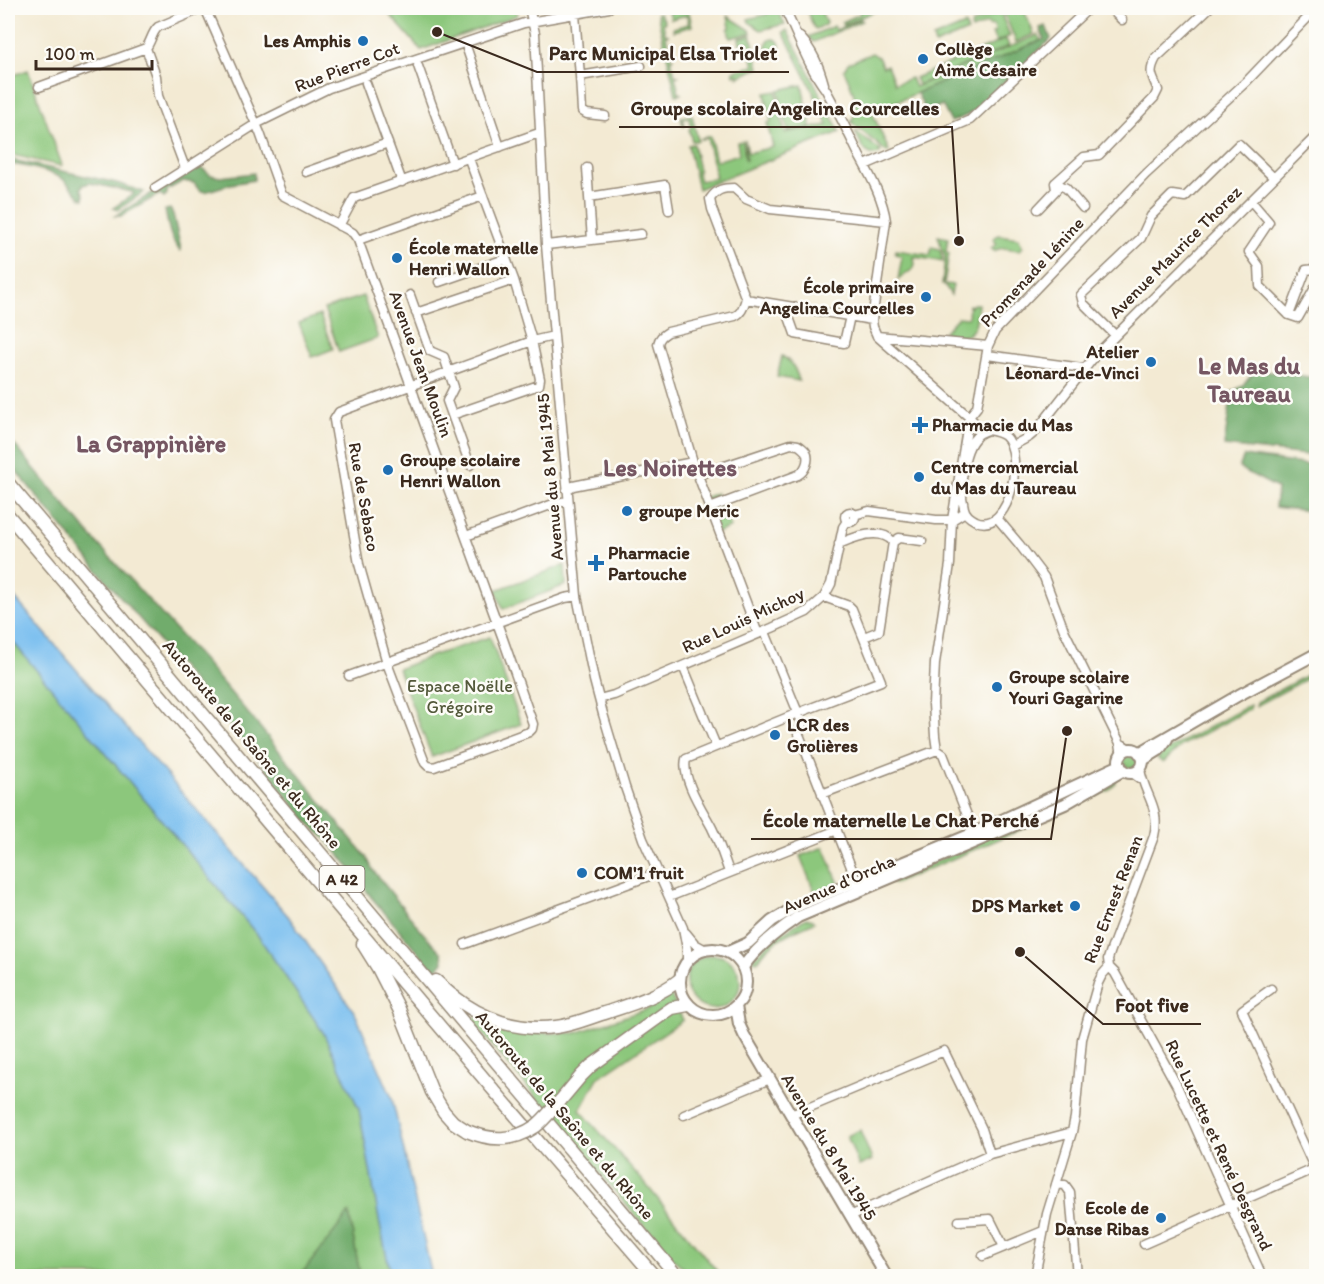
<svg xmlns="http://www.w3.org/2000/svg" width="1324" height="1284" font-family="Itim,sans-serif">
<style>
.green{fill:#8cc77c;stroke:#64784d;stroke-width:1.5}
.forest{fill:#71ac6c;stroke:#566b45;stroke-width:1.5}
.water{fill:#78beef;stroke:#5a7486;stroke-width:1.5}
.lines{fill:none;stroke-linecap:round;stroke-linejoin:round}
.minor-casing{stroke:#978a78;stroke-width:11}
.major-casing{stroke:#978a78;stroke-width:14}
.highway-casing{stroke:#978a78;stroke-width:15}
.minor{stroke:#fff;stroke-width:8}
.major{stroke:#fff;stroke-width:10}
.highway{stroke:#fff;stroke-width:12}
.highway-bridge-casing{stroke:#978a78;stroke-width:15;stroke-linecap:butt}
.highway-bridge{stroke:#fff;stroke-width:12}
.poi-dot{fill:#1f6fb2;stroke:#fdfcf7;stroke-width:2}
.labels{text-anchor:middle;stroke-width:5;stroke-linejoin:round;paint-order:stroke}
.shield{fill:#fdfcf7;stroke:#75695f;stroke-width:1.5}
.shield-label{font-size:16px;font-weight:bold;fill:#3b2a1e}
.poi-label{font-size:18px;font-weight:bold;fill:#3b2a1e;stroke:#fdfcf7;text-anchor:start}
.street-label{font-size:18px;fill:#3b2a1e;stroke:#fdfcf7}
.park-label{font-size:18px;fill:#53593a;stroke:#fdfcf7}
.district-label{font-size:24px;font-weight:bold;fill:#755662;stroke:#fdfcf7}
.leader{fill:none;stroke:#3b2a1e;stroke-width:2}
.callout-dot{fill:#3b2a1e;stroke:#fdfcf7;stroke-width:2}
.callout-label{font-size:20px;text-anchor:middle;font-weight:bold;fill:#3b2a1e;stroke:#fdfcf7;stroke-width:5;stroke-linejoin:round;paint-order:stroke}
</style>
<rect width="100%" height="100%" fill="#fdfcf7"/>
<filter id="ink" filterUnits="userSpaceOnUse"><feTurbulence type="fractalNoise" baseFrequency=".0167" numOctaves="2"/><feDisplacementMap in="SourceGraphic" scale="12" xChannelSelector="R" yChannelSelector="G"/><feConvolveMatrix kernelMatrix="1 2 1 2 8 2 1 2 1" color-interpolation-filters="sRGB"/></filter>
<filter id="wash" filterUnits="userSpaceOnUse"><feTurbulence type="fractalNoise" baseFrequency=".008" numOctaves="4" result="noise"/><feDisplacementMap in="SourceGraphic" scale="24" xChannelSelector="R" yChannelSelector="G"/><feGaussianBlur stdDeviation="1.35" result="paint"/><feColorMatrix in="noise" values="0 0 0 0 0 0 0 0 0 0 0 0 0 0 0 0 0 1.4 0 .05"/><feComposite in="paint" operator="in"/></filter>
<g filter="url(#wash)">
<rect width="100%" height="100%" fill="#f3ead3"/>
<!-- green -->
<path class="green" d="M384 8H516L518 15 421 50Z
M682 8H688L692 26 674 31 673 28 689 24 687 15 671 19 669 11Z
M767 8H776L785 24 761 30 749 22 748 19 768 14Z
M806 8H820L826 23 825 25 816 29 814 28Z
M866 8H879L880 9 843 25 842 22 860 14 859 10Z
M1002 8H1023L1034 34 1016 42Z
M1000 11 1010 36 996 42 992 33 996 32 993 25 989 26 988 23 972 30 971 27 972 24Z
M657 13H660C661 17 664 18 665 22L663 23 665 34 668 35 666 36 671 57 673 58 671 59 675 75 678 76 675 77 679 93 682 94 676 95Z
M728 16 750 30 751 33 730 38 728 29 730 28Z
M861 19 862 21 814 42 808 37 834 26 836 30Z
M965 25 968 31 935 45 933 38Z
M787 30 840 132 698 189 688 145 693 144 699 170 697 171 700 181 716 178 707 138 701 139V138L710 136 716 161 739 154 737 142 743 141 745 160H746L745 140 748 153 773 147 767 123 771 122 765 93 776 91 785 133 828 125 808 81 783 32Z
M751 35 759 68 738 77 737 74 734 75 733 71 754 66 748 42 740 44 739 38Z
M1038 35 1041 41 872 112 889 151 887 152 851 122C862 106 851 86 844 70L848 63 872 53 878 57 883 67 887 65 895 84 911 78 915 87Z
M1006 39 1009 46 918 85 915 78Z
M766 46a7 7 0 1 1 14 0a7 7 0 1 1-14 0Z
M28 70 62 165 61 166 8 154V77Z
M802 85 811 127 788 131 778 90Z
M692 115 698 141H692L689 129 691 128 689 118 683 119 685 126H683L681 117Z
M855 131 881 151 879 152 880 154C864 158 861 143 855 131Z
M998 235 1018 238 1023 247 1019 250C1010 249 1002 246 994 251L991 248 997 244 993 239Z
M938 236 948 238 946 252 949 253 944 284 953 285 951 295 944 284H942L945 258Z
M932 247 940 249 943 261 913 257 915 263 914 268 898 280 902 256 895 254 896 250 930 255Z
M363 296 378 338 339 352 324 309Z
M973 304H978C977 311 977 319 975 325 970 339 954 340 944 332L958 317 968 318 969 305 972 306Z
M320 315 333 349 312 357 299 323Z
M782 356C792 362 796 369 799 381L777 377Z
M716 493 731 527 714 534 699 500Z
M565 565 566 585 503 609 496 590Z
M8 636 259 937 323 1032 359 1109 380 1225 391 1276H360L349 1214 300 1276H8Z
M490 637 521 724 432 757 398 669 434 655Z
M1316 670V674L1256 706 1257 702Z
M1250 705V709L1181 746 1163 763 1157 758 1162 755 1161 753Z
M1124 761a7 7 0 1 1 14 0a7 7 0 1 1-14 0Z
M1113 779 1116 783 1109 790 1055 815 894 884 891 882Z
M824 847 839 884 815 893 800 856Z
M806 918 813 920 814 922C792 932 771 939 758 961L752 960 772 939Z
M686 982a27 27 0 1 1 54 0a27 27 0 1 1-54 0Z
M670 993 683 1020 598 1078 580 1110 644 1182 721 1276H692L666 1252 471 1020 475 1017 536 1033H576L650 1008Z
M860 1130 872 1160 859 1166 847 1136Z"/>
<!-- forest -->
<path class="forest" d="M1046 26 1051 39 998 88 979 108 963 117 951 122 942 105 926 112 917 93 1044 39 1040 28Z
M8 159 117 183 144 192 118 210 113 208 134 194 132 192 90 183 83 185 81 188 84 195V199L81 198C75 192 70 185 64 180 52 171 23 165 8 164Z
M199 166 211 175 220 177 254 173V180L231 184 205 192 199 190 194 183 183 181 167 190V194L164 197 160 194 121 216H115L194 167Z
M170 209 173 214 181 249 180 251C170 239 168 226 165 210Z
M1256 370 1316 378V456L1224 446 1232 392 1242 386Z
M8 437 90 535 203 660 258 725 367 858 373 870 423 933 442 953 443 962 437 969 431 967 412 945 371 897 343 859 326 839 312 827 289 800 261 763 164 647 103 577 8 461Z
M1244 456 1316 466V512L1275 507 1277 488 1239 468Z
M349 1213 360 1276H300Z"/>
<!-- water -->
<path class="water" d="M8 590 288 916 355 1013 392 1098 432 1276H391L380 1225 359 1109 323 1032 259 937 8 636Z"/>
</g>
<g filter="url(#ink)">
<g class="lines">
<defs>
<path id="minor" d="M205 8 260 133 282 195 348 230 353 233 358 240 411 386 415 398 503 639 533 724 532 729 529 732 434 767 428 766 425 763 387 663 359 564 334 420 339 412 532 341 554 336
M529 8 535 33 546 245 577 596 594 680 603 714 625 787 643 839 683 928 687 949V961
M784 8C798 35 807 65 826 90 838 112 849 134 860 157 871 177 883 198 886 221L872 320 873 327 877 336 969 417 975 423 980 433
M1110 8 1122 20
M575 14 580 76 641 66
M800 37C813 51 819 66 824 84
M146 48 156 76 158 96 185 168
M467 49 500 147
M418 66 453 164
M580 76 582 111 587 114 605 116
M366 83 402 182
M39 87 146 48C151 42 152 32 158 27L203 8
M865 165 970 120 1089 8
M587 168 589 197
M306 172 388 143
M1055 183 1066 188 1083 208
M155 188 256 124 329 88 524 23 609 8
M1251 201 1269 222 1249 252 1259 266 1260 286 1289 315 1298 318 1316 286
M1038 209 1056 190 1055 183 1084 157 1099 155 1154 98 1158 90C1152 75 1148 73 1156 58L1209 8
M339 226 354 198 539 133
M358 240 483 196
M592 240 641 234
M546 245 592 240 589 197 665 185 669 210
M439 282 505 259
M410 295 430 351 444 357 454 387 447 401 470 465
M746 299 872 320
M785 306 795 334 844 343 850 316
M416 313 514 280
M1289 315 1306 270 1316 269
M1115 335 1083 303 1081 295 1141 238 1151 216 1172 195 1185 197 1239 144 1274 178
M877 336 988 346
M987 355 1083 368
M452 415 539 385 540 379 532 341 514 280 469 159
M988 430C993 431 1000 432 1005 436 1025 453 1011 535 976 521 970 518 965 514 964 508 959 490 962 451 976 437 979 433 983 432 988 430Z
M1012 446 1029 437 1036 431 1094 357 1316 136
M698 475 791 444 798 445C800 446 805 450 806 452 810 460 805 471 798 475L710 508
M567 490 573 486 693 462
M845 517a5 5 0 1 1 10 0a5 5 0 1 1-10 0Z
M854 515 869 511 936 520H952L965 512
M997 518 1019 544 1044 577 1064 630 1120 743 1122 755
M466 536 556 503 568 501
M893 542 899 538 922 541
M839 544C854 537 881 527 893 542L879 631 864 637
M765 632 801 720 802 725 798 734 800 737 857 882
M758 634 693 462 658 344C659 338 662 336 668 332L735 316C742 313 743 307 746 299L712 209 710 199C717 189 723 188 734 188L746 199 770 209 886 221
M683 666 716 746
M349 676 565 598 577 596
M599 699 614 695 772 628 807 612 824 597 831 584 843 527 847 521
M1120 743 1131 750
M937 750 935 736 933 704 935 663 950 564 952 520 969 417 977 407 988 346 995 331 1146 174 1247 81 1316 9
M1132 773 1142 780
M822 794 937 750 943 754 974 833
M729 872C724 858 719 842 712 828 703 811 681 778 686 759L798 713 881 681 852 609 849 606 824 597
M669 897 837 830
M686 933 695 944 704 949
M465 944 657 873
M1109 967 1115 973 1177 1086 1262 1276
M1271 989 1242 1010 1315 1169
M684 1115 770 1079
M791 1115 944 1051 982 1129 990 1154
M1056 1184 1065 1185 1070 1192 1077 1276
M850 1216 990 1154 1072 1132
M959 1221 990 1219 1004 1247
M1144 1244 1316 1168
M983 1256 1043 1231
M1035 1276 1047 1214 1072 1132 1075 1117 1082 1039 1098 983 1102 975 1109 967 1108 959 1111 950 1154 836C1161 807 1144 795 1140 769"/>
<path id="major" d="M1119 761a12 12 0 1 1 24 0a12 12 0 1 1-24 0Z
M1139 753 1239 695 1316 654
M1143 760 1159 750 1167 739
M680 982a33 33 0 1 1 66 0a33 33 0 1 1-66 0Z
M728 952 748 943 772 921 795 907 974 833 1120 765
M743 967C758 946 777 931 798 917L1065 804 1124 770
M736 1006 739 1024 744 1035 886 1276"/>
<path id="highway" d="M8 483 677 1276
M8 515 491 1087 654 1276
M363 944 378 968 399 1009 432 1092 444 1112 453 1122 467 1131
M436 981C442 986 447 992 453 996 482 1019 518 1032 556 1027 574 1025 591 1017 608 1012 632 1004 659 996 679 980
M560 1101 581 1076 591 1066 666 1012 672 1008 688 1005"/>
</defs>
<!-- minor casing -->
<use href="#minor" class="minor-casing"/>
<!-- major casing -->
<use href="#major" class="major-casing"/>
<!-- highway casing -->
<use href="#highway" class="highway-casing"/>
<!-- minor -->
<use href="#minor" class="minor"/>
<!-- major -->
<use href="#major" class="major"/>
<!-- highway -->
<use href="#highway" class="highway"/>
<defs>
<path id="highway-bridge" d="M467 1131C491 1141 513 1142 536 1126 545 1119 552 1109 560 1101"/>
</defs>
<!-- highway-bridge casing -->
<use href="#highway-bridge" class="highway-bridge-casing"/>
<!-- highway-bridge -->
<use href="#highway-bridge" class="highway-bridge"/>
</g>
</g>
<!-- markers -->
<g class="poi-dot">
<circle cx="363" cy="41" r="6"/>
<circle cx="923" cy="59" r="6"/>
<circle cx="397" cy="258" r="6"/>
<circle cx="926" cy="297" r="6"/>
<circle cx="1151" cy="362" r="6"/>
<path d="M917 416h6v6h6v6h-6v6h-6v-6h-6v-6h6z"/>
<circle cx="388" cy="470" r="6"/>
<circle cx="919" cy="477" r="6"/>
<circle cx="627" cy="511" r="6"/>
<path d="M593 554h6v6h6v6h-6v6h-6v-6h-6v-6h6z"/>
<circle cx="997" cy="687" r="6"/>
<circle cx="775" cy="735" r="6"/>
<circle cx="582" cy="873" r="6"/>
<circle cx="1075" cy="906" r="6"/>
<circle cx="1161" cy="1218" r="6"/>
</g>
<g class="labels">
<!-- shield labels -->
<rect class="shield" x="319.5" y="866" width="45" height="26" rx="4.5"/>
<g class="shield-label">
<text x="342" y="885">A 42</text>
</g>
<!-- poi labels -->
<g class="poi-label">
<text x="351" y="47" text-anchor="end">Les Amphis</text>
<text x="935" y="55">Collège<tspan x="935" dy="21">Aimé Césaire</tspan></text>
<text x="409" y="254">École maternelle<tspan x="409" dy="21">Henri Wallon</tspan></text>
<text x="914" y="293" text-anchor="end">École primaire<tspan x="914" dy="21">Angelina Courcelles</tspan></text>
<text x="1139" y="358" text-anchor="end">Atelier<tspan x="1139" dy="21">Léonard-de-Vinci</tspan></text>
<text x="932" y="431">Pharmacie du Mas</text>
<text x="400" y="466">Groupe scolaire<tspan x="400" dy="21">Henri Wallon</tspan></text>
<text x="931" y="473">Centre commercial<tspan x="931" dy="21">du Mas du Taureau</tspan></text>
<text x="639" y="517">groupe Meric</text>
<text x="608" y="559">Pharmacie<tspan x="608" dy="21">Partouche</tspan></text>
<text x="1009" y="683">Groupe scolaire<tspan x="1009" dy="21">Youri Gagarine</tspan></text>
<text x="787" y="731">LCR des<tspan x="787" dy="21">Grolières</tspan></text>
<text x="594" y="879">COM'1 fruit</text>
<text x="1063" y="912" text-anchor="end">DPS Market</text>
<text x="1149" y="1214" text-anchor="end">Ecole de<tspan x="1149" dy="21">Danse Ribas</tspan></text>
</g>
<!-- street labels -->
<g class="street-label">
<text transform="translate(347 67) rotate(-21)" y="6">Rue Pierre Cot</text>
<text transform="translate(1175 252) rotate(-45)" y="6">Avenue Maurice Thorez</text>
<text transform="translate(1032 272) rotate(-47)" y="6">Promenade Lénine</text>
<text transform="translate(421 364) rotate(70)" y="6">Avenue Jean Moulin</text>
<text transform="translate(550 477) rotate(-95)" y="6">Avenue du 8 Mai 1945</text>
<text transform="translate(364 497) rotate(80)" y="6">Rue de Sebaco</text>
<text transform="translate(743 620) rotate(-25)" y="6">Rue Louis Michoy</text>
<text transform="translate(252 744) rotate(50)" y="6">Autoroute de la Saône et du Rhône</text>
<text transform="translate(839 884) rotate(-24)" y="6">Avenue d'Orcha</text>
<text transform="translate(1113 899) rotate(-69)" y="6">Rue Ernest Renan</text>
<text transform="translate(565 1115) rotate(50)" y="6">Autoroute de la Saône et du Rhône</text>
<text transform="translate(1219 1145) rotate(65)" y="6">Rue Lucette et René Desgrand</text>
<text transform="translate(829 1147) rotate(59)" y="6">Avenue du 8 Mai 1945</text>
</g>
<!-- park labels -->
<g class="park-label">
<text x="460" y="692">Espace Noëlle<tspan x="460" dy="21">Grégoire</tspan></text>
</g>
<!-- district labels -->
<g class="district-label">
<text x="1249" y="374">Le Mas du<tspan x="1249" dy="28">Taureau</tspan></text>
<text x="151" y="452">La Grappinière</text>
<text x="670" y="476">Les Noirettes</text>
</g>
</g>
<!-- callouts -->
<path class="leader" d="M437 32L537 72H789M959 241L952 127H619M1067 731L1051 839H751M1020 952L1103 1024H1201"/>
<g class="callout-dot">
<circle cx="437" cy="32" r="6"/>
<circle cx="959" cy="241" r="6"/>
<circle cx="1067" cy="731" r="6"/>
<circle cx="1020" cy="952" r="6"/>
</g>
<g class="callout-label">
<text x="663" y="60">Parc Municipal Elsa Triolet</text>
<text x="785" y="115">Groupe scolaire Angelina Courcelles</text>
<text x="901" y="827">École maternelle Le Chat Perché</text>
<text x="1152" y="1012">Foot five</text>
</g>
<!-- margin -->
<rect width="1324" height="1284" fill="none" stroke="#fdfcf7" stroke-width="30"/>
<!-- scale -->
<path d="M36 60v9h116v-9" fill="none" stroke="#3b2a1e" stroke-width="3"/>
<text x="45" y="60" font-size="18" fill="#3b2a1e" stroke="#fdfcf7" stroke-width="4.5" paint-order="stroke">100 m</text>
</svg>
